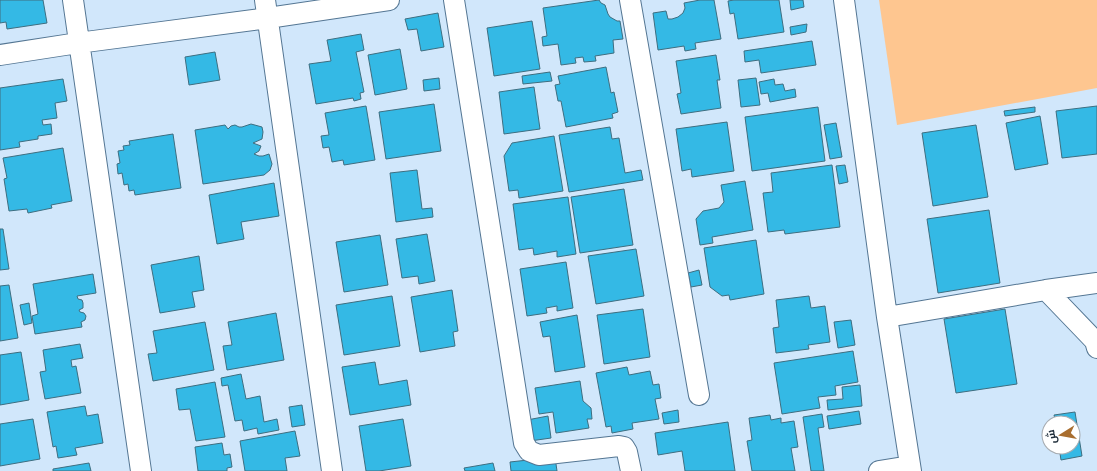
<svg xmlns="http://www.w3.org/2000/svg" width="1097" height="471" font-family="'PT Sans',Cairo,sans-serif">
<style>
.green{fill:#fec690}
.building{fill:#34b9e5;stroke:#3e6e80}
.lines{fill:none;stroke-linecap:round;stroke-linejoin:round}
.minor-casing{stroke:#547693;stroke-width:22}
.minor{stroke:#fff;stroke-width:20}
</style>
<rect width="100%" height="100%" fill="#d1e7fb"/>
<!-- green -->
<path class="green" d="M879 0H1097V88L897 125Z"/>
<!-- building -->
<path class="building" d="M0 0H43L47 23 7 29 6 22 0 23Z
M599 0 601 3 605 5 608 14 610 17 617 21H620L623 39 613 40 614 53 595 56 596 61 584 62 583 57 575 58 576 63 561 65 558 44 543 46 542 37 547 36 543 8Z
M700 0H714L721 39 695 43 696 49 685 51 684 46 658 50 653 13 666 11 668 19H672L678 17 683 13 685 8 684 3Z
M734 0H779L784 32 738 39 734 13 730 14 728 1Z
M790 0H803L804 7 791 10Z
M438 13 444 47 421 51 417 29 408 30 405 19Z
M532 21 540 69 494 76 487 28Z
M807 24 806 32 791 35 790 27Z
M361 34 364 50 356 52 364 92 360 93 361 99 354 101 353 98 316 104 309 64 331 61 327 40Z
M812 41 816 65 761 73 759 60 745 62 744 51Z
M400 49 407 89 375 95 368 55Z
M215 52 220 80 189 85 185 57Z
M716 55 720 80H717L721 108 681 114 677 94 681 93 676 61Z
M606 67 611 93 614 92 618 112 612 114 613 118 566 127 561 101H558L555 85 560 84 558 76Z
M550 72 552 81 523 84 522 76Z
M439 78 440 89 424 91 423 80Z
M756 78 760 105 741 107 738 80Z
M63 79 67 101 55 103 57 118 42 120 43 125 51 124 52 134 38 136V139L19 142 20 147 0 150V88Z
M774 79 775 85 783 84 785 91 795 89 796 97 770 102 768 93 761 94 759 82Z
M534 87 540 129 504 134 499 92Z
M434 104 441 151 386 159 379 112Z
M366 106 375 160 344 165 343 160 332 162 329 147 323 148 321 136 329 135 325 113Z
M1097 106V154L1062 158 1056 111Z
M818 107 825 161 752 171 745 117Z
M1035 107V112L1005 116 1004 111Z
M1040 116 1048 164 1015 170 1006 123Z
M727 122 734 171 692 177 691 169 682 171 676 129Z
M836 123 842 157 830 159 824 125Z
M251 124 262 127 263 132 262 139 253 143 261 146 259 151 254 154 259 156H263L269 154 272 164 270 170 264 175 203 184 195 130 225 125 228 129 231 126 235 125 239 127H242Z
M976 125 988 197 933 206 922 133Z
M610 127 612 139 619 138 625 173 641 170 643 180 569 192 559 135Z
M173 134 181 188 135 195 134 190 129 191 128 184 124 185 122 173 118 174 117 164 120 163 118 151 124 150 123 146 130 145 129 141Z
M554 136 563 191 519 198 518 190 509 191 504 156 512 143Z
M63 148 72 201 51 205 52 208 28 213 27 209 9 211 4 179 7 178 3 158Z
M832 165 840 227 785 234 784 230 768 232 763 193 773 192 771 173Z
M845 165 848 182 839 184 836 166Z
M417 170 422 209 432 208 433 217 396 222 390 173Z
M745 181 753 230 712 237 713 243 700 245 696 219 703 211 719 208 724 202 721 185Z
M274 183 279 216 241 222 244 239 217 244 209 195Z
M624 189 633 245 580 253 571 197Z
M568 197 576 254 557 257V251L534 255 533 248 519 250 513 204Z
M989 210 1000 283 938 293 927 219Z
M0 229H3L9 269 0 270Z
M427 234 435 281 419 284 418 276 402 278 396 239Z
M380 235 388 285 344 292 336 242Z
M756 240 764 294 730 300 729 295 722 296 710 287 704 248Z
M636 249 644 296 596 304 588 256Z
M199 256 204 290 192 292 195 307 160 313 151 265Z
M566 262 573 308 557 311V306L546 308 547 313 527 316 520 269Z
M699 270 702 285 691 287 688 273Z
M93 274 96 293 77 296 78 299 82 300 83 303V308L79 310 80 312 84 313 86 316 85 320 81 322 82 327 35 334 32 316 38 314 33 284Z
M9 285 18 338 0 341V286Z
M452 290 458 331 453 332 455 346 420 352 411 297Z
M392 296 400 346 344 355 336 305Z
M809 296 811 308 825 306 830 342 808 345 809 349 776 353 773 328 779 327 776 300Z
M29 303 32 323 24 325 20 305Z
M643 309 650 357 604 364 597 315Z
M1005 309 1017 384 956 393 944 319Z
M276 313 284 360 227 370 223 346 232 345 228 322Z
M577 315 585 367 555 372 550 336 543 337 540 322Z
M851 320 855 345 838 348 834 322Z
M205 322 214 370 153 381 148 354 157 353 153 331Z
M80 344 83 358 71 360 72 367 76 366 81 393 45 399 40 372 46 371 43 350Z
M853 351 858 382 835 386 836 395 818 397 820 408 782 414 774 363Z
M21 352 29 400 0 405V355Z
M375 362 379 385 407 380 411 405 350 415 342 367Z
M627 367 629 375 650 371 653 385 659 384 661 398 655 399 659 419 632 423 633 429 612 433 611 426 606 427 596 373Z
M241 374 246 399 260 396 264 422 277 419 279 430 258 434 257 428 244 431 242 420 235 421 228 385 222 386 221 378Z
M580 381 583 401 591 408 592 419H587L589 428 556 433 553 412 539 414 535 388Z
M215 382 225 437 196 441 190 409 179 410 176 389Z
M860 385 862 406 828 410 827 400 843 399 842 387Z
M302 405 305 425 292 427 289 407Z
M85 406 87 416 98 414 103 443 75 448 77 455 58 458 56 446 53 447 47 412Z
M678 410 679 422 664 424 662 413Z
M859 411 861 424 829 429 827 416Z
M1075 412 1082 456 1061 460 1059 447H1073V423H1056L1054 415Z
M822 414 824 427 818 428 824 471H811L803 417Z
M770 415 771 420 781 418V423L794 421 798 447 791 448 795 471H752L747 441 752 440 749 418Z
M548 416 551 438 530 441 527 420Z
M33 419 40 459 0 466V424Z
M403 419 411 466 379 471H366L359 426Z
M728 422 735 471H685L682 451 658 455 655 433Z
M295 431 300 456 285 458 287 471H245L240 441Z
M222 443 224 455 230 454 232 467 227 468V471H198L195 447Z
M555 457 557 471H511L510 462Z
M89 463 91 471H53V469Z
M493 463 495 471H465L464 468Z"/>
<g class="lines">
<defs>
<path id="minor" d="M73 0 141 471
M265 0 332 471
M454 0 524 443 529 451 539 455 619 446 624 447 627 452 631 471
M630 0 699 395
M844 0 887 317 911 471
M0 55 78 43 268 18 389 0
M1046 290 1097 283
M887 317 1046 290 1095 341 1097 348
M879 471 910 466"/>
</defs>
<!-- minor casing -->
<use href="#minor" class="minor-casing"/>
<!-- minor -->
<use href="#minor" class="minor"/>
</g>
<!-- north arrow -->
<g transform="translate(1061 435) rotate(259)"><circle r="19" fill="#ffffff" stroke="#a7acb1"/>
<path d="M0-3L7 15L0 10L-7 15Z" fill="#a96e2f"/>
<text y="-6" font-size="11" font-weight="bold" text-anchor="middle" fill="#22303d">ش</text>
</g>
</svg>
